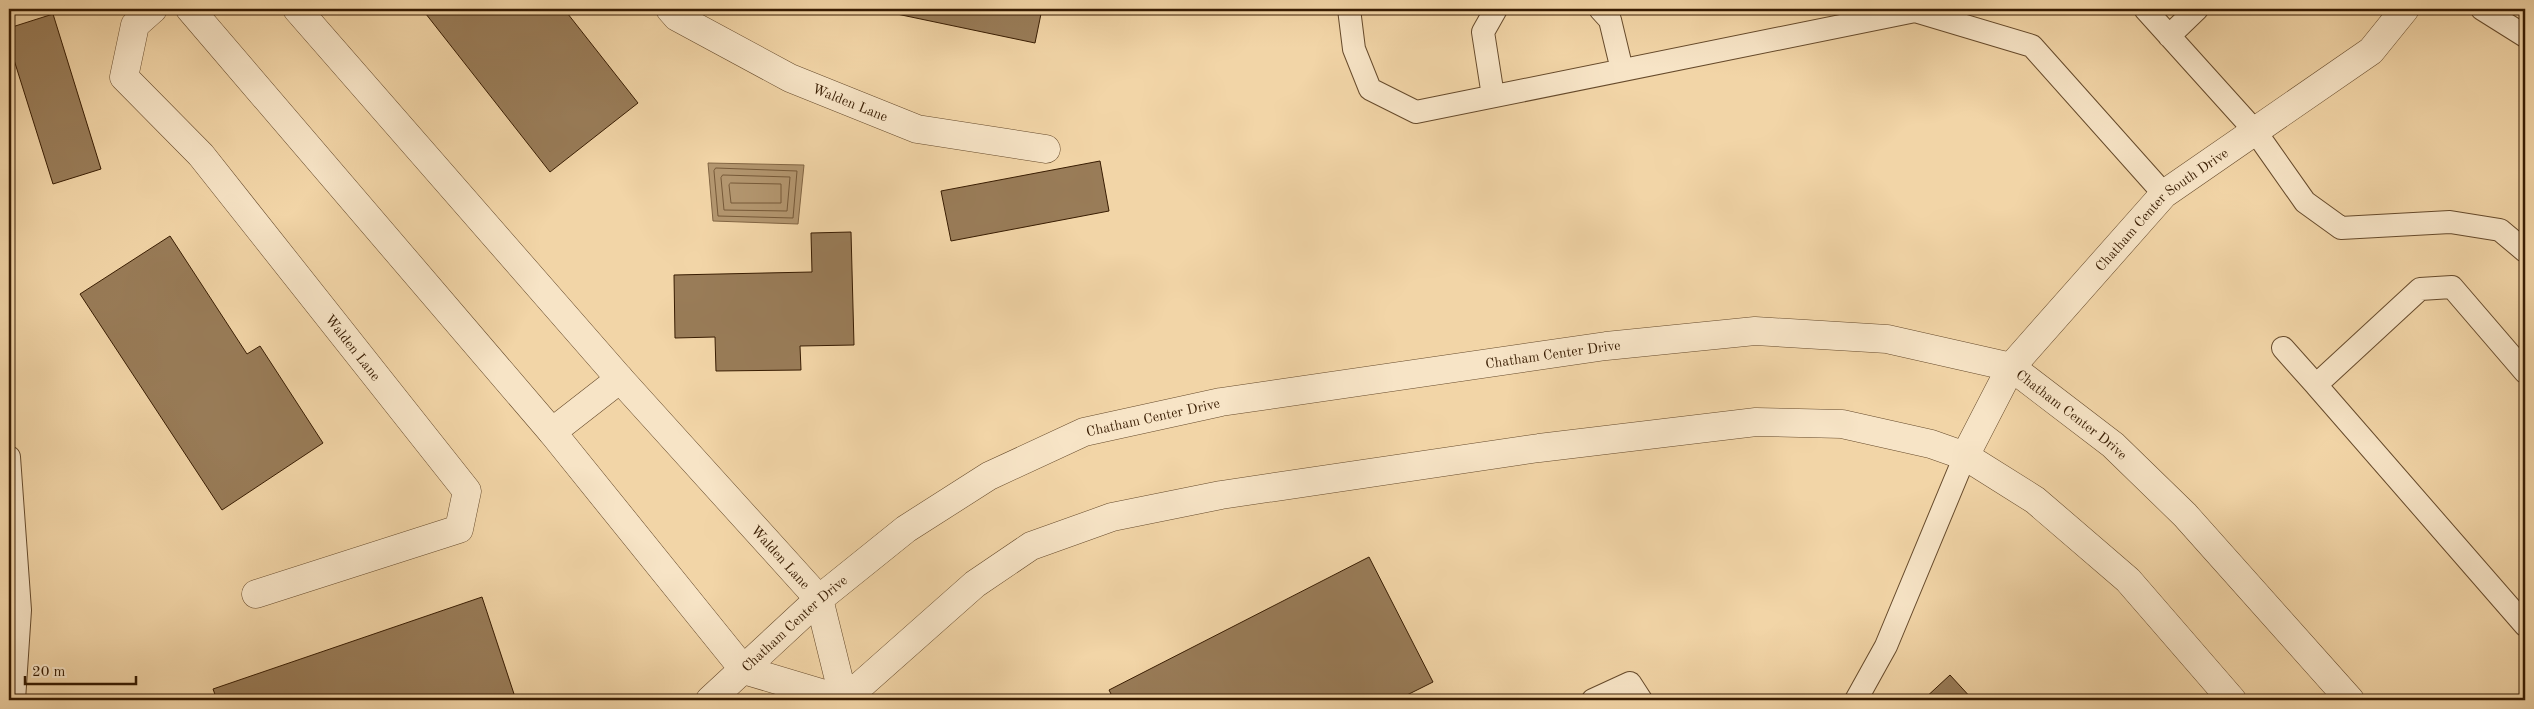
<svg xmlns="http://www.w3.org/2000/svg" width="2534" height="709" font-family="'Old Standard TT',serif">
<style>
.water{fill:#b3966f;stroke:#826543}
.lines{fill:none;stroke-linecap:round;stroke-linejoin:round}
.shore{stroke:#765938;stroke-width:1}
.building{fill:#997c58;stroke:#381c02}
.service-casing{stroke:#664a2b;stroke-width:24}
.minor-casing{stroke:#664a2b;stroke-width:29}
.service{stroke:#f7e4c6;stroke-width:22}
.minor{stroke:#f7e4c6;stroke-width:28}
.labels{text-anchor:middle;stroke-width:4;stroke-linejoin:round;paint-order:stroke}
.street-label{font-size:14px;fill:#381c02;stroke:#f7e4c6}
</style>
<rect width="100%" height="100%" fill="#f2d5a7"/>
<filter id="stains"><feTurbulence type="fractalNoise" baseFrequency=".004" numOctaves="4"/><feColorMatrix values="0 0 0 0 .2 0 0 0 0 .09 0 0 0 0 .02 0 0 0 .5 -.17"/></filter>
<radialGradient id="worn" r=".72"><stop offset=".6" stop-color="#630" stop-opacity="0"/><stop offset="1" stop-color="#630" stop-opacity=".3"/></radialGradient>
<!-- water -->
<path class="water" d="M708 163 804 165 798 224 713 221Z"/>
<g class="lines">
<!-- shore -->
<path class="shore" d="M716 168 797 171 793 218 718 216 714 171Z
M723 175 790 177 787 211 724 210 721 178Z
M731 183 781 184V203H731L729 185Z"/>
</g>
<!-- building -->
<path class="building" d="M422 9H564L638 103 550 172Z
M873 9H1042L1035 43Z
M53 14 101 169 53 184 9 44V28Z
M1100 161 1109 211 951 241 941 191Z
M851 232 854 345 800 346 801 370 716 371 715 337 675 338 674 275 812 272 811 233Z
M170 236 247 354 260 346 323 443 222 510 80 294Z
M1369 557 1433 682 1397 700H1114L1109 690Z
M482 597 516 700H217L213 689Z
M1950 675 1973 700H1923Z"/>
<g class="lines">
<defs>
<path id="service" d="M1349 9 1354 49 1370 89 1416 112 1915 11 1914 9
M1600 9 1610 20 1622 70
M2145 9 2255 131 2305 202 2341 228 2450 222 2500 230 2525 251
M2482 9 2525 36
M1915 11 2032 46 2164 194
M2169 36 2197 9
M1493 96 1483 32 1496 9
M2283 348 2316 385
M2525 372 2452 287 2420 289 2316 385 2525 625
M9 457 20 610 14 700
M1593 700 1630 683 1641 700
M1856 700 1886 646 1965 456"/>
<g id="minor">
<path id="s1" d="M153 9 135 25 124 77 201 155 467 491 459 529 256 594"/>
<path d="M190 9 552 432"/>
<path id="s2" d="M297 9 620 379 819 599 844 700"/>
<path id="s3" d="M670 9 677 17 790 78 917 129 1046 149"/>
<path d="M620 379 552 432 744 670 844 700"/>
<path id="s4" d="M1965 456 2011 367 2164 194 2371 51 2405 9"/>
<path id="s5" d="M710 700 819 599 906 529 989 476 1084 432 1221 402 1606 346 1755 331 1887 339 2011 367 2113 445 2185 515 2350 700"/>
<path d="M844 700 975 584 1031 546 1112 517 1221 495 1539 448 1756 422 1842 424 1931 444 1965 456 2035 500 2128 580 2232 700"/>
</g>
</defs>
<!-- service casing -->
<use href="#service" class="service-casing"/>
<!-- minor casing -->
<use href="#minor" class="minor-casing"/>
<!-- service -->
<use href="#service" class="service"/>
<!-- minor -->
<use href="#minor" class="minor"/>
</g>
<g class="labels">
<!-- street labels -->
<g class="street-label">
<text dy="5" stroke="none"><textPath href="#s3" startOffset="204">Walden Lane</textPath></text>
<text dy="5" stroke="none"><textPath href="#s4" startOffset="319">Chatham Center South Drive</textPath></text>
<text dy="5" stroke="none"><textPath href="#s1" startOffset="432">Walden Lane</textPath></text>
<text dy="5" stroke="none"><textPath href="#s5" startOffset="939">Chatham Center Drive</textPath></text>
<text dy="5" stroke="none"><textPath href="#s5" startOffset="1479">Chatham Center Drive</textPath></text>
<text dy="5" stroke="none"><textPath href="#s5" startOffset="534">Chatham Center Drive</textPath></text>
<text dy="5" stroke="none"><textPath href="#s2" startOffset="731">Walden Lane</textPath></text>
<text dy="5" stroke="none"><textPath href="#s5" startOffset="114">Chatham Center Drive</textPath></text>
</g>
</g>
<!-- margin -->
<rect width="2534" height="709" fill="none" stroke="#f2d5a7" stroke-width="30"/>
<rect x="10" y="10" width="2514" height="689" fill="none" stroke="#381c02" stroke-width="2.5"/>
<rect x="15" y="15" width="2504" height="679" fill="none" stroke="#381c02"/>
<!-- scale -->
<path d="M25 676v8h111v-8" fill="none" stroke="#381c02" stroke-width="2.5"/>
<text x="32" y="676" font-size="15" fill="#381c02" stroke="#f7e4c6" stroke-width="4" paint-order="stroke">20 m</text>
<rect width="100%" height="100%" filter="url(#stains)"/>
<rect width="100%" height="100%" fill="url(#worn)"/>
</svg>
